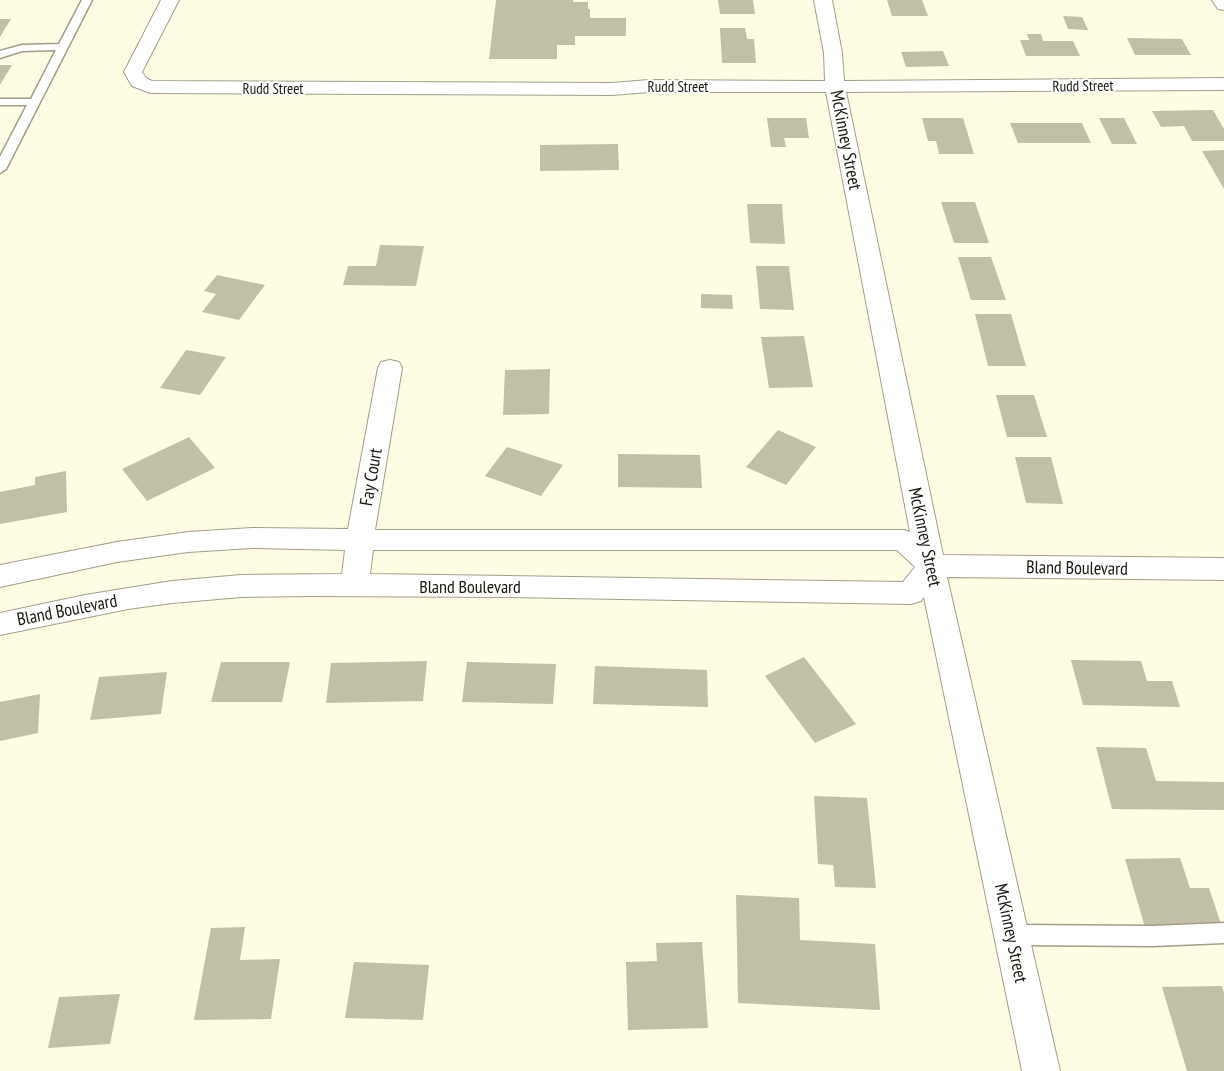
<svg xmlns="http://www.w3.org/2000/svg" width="1224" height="1071" font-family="'PT Sans Narrow',sans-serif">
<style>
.building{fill:#c1bfa6}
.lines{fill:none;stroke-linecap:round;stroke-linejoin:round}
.lane-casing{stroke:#a19f88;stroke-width:3}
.street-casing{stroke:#a19f88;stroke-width:2}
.lane{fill:#fff;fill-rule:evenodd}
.street{fill:#fff;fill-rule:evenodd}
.labels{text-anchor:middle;stroke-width:4;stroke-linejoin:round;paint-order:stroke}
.far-street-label{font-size:15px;fill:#17170e;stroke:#fff}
.street-label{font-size:18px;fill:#17170e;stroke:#fff}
</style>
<rect width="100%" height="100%" fill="#fefce3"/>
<!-- building -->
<path class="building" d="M496 0H573V2H588V9H590V18H626V36H575V45H557V59H489Z
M718 0H753L755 14H720Z
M887 0H922L928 16H892Z
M1063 16 1082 17 1088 30 1068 29Z
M0 19H11L0 37Z
M720 28H745L747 39H754L756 63H722Z
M1027 34H1041L1043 41H1073L1080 56H1026L1020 40H1029Z
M1127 38 1182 39 1191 55H1135Z
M943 51 949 66 906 67 901 52Z
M0 65H12L0 85Z
M1213 110 1224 129V141H1192L1184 126 1161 127 1152 111Z
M767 118H806L809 138H784L786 147H771Z
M922 118H963L974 154H939L936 141H928Z
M1099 118H1124L1137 144H1112Z
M1010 123H1082L1091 143H1018Z
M618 144 619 170 540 171V145Z
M1224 150V189L1202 151Z
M941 202H975L989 243H954Z
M747 204H782L785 244 750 243Z
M380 245 424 246 416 286 343 285 348 266H376Z
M958 257H991L1006 300H971Z
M756 266H789L794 310 760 309Z
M217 275 265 285 239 320 202 312 216 294 204 291Z
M701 294 732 295 733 309 701 308Z
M975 314H1011L1026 366H988Z
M804 336 813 387 769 388 761 337Z
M186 350 226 357 200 395 160 388Z
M550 369 549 414 503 415 505 370Z
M996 395H1034L1047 437H1007Z
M778 430 816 447 786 485 746 467Z
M189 437 215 468 147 501 122 469Z
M507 447 563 465 541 496 485 476Z
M618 454 700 455 702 488 618 487Z
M1015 457H1051L1063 504 1026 503Z
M66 471 67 512 0 524V492L35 485V477Z
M804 657 856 724 815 743 765 676Z
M1071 660 1141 661 1147 681H1172L1180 707 1083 705Z
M427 661 423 701 326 703 331 663Z
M221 662H290L282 702H211Z
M467 662 556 664 553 704 462 702Z
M595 666 707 670 708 707 593 704Z
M167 672 161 714 90 720 99 677Z
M40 694 38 733 0 741V702Z
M1096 747 1146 748 1156 781 1224 782V810L1112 809Z
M814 796 867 798 876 888 835 887 833 865 818 864Z
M1180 858 1190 888H1209L1224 933 1147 934 1125 859Z
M736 895 799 898 800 940 875 944 880 1010 738 1003Z
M245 927 240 960 280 959 271 1019 194 1020 211 928Z
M702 942 708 1028 628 1030 626 962 657 961 656 943Z
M354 962 429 965 423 1020 345 1018Z
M1222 986 1224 993V1071H1187L1162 987Z
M120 994 110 1044 48 1048 59 997Z"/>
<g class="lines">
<defs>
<path id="lane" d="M82 0H92L6 169 0 173V157L27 105H0V99H31L56 50 22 51 0 58V51L22 45 59 44Z
M1224 923V943L1153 946 1012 945 1005 942 1002 935 1005 928 1012 925 1153 926Z"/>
<path id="street" d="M161 0H179L142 72 146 78 152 81 612 83 649 80 825 81 824 53 814 0H832L842 53 844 81 1224 78V90L846 92 943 555 1224 558V580L947 577 1060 1071H1022L924 597 921 601 911 604 505 597 310 596 241 597 172 603 128 609 0 635V613L85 595 172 581 241 575 342 574 345 550 252 548 188 552 117 562 0 587V565L117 542 188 532 252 528 348 529 378 368 381 362 390 360 399 362 402 368 375 530H904L910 532 826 92H649L612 95 150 93 132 86 124 72ZM373 550H897L915 567 903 582 370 574Z
M1212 0H1224V10L1218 9Z"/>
</defs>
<!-- lane casing -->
<use href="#lane" class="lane-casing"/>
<!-- street casing -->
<use href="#street" class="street-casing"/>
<!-- lane -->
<use href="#lane" class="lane"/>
<!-- street -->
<use href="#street" class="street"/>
</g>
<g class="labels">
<!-- far-street labels -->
<g class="far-street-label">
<text transform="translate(1083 86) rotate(-1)" y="5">Rudd Street</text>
<text x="678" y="92">Rudd Street</text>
<text x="273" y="94">Rudd Street</text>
</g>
<!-- street labels -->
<g class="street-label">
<text transform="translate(846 140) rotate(79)" y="6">McKinney Street</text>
<text transform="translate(371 477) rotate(-80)" y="6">Fay Court</text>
<text transform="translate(925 537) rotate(78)" y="6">McKinney Street</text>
<text transform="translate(1077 568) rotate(1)" y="6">Bland Boulevard</text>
<text x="470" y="593">Bland Boulevard</text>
<text transform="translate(67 610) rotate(-11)" y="6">Bland Boulevard</text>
<text transform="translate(1011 933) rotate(78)" y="6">McKinney Street</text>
</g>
</g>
</svg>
